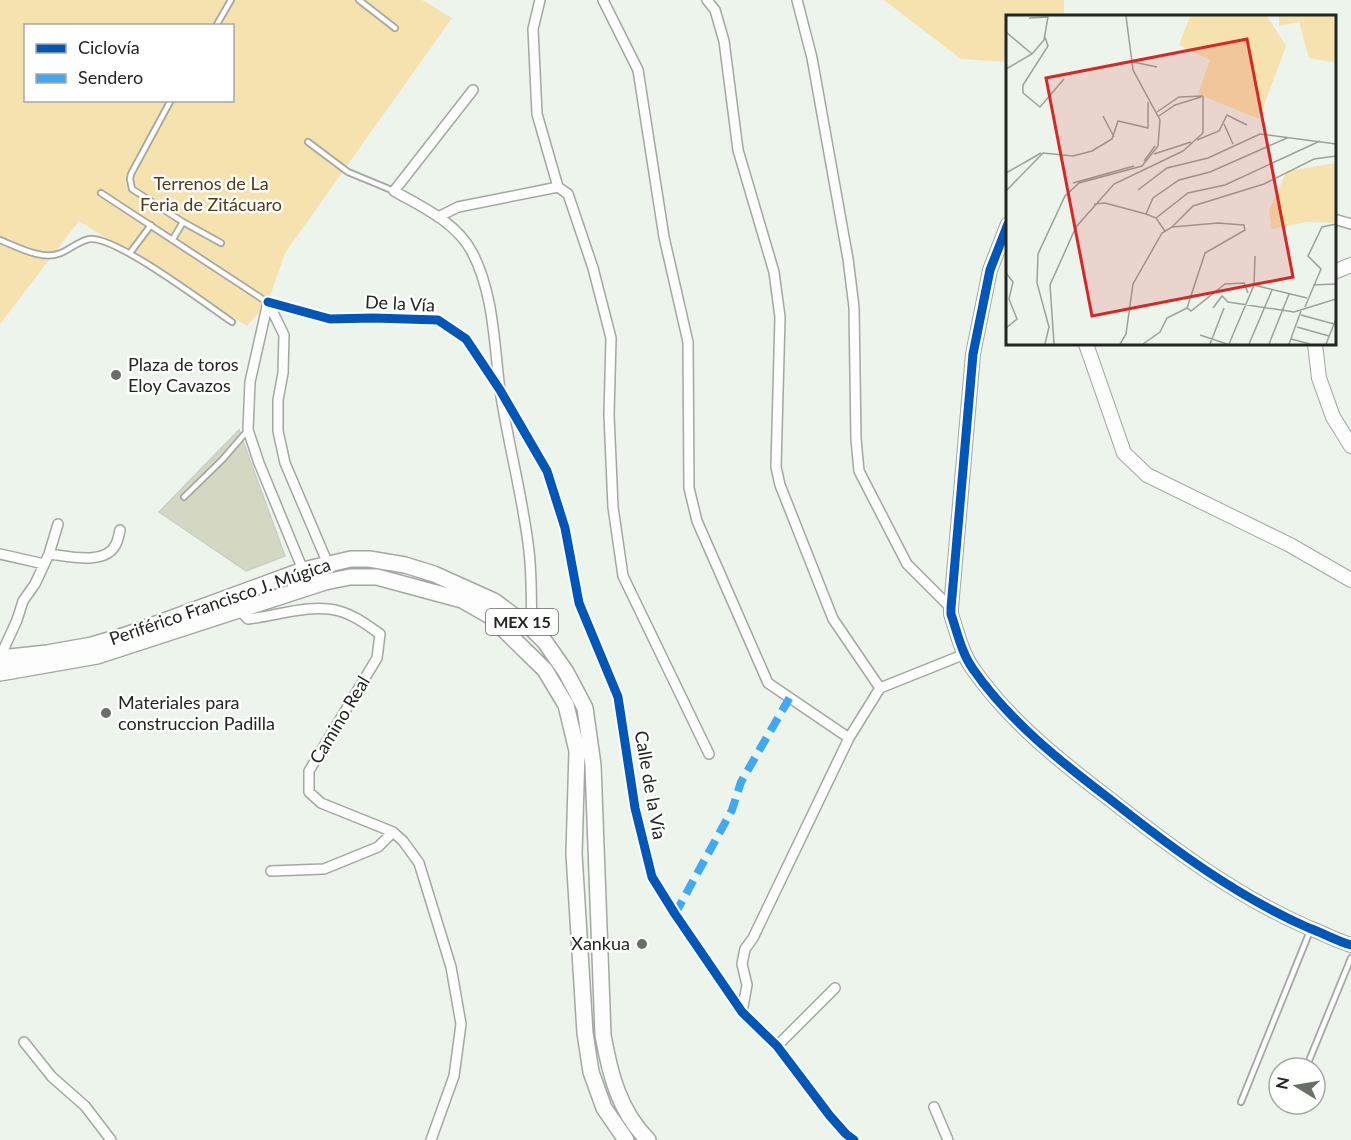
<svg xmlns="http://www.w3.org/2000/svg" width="1351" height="1140" font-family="Lato,sans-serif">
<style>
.green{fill:#f6e2ae;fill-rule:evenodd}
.building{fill:#d4d8c3;stroke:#cacec7;stroke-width:1.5}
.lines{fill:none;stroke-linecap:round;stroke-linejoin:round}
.lane-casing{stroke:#a3a8a2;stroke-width:8}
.street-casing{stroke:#a3a8a2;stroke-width:12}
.secondary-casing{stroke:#a3a8a2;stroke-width:16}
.primary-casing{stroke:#a3a8a2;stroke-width:18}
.lane{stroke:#fcfdfc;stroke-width:4.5}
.street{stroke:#fcfdfc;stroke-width:9}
.secondary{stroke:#fcfdfc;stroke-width:14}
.primary{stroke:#fcfdfc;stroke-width:15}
.quiet{stroke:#3fa9f5;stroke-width:8;stroke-dasharray:15 8;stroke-linecap:butt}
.cycleway-casing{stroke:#fff;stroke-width:13}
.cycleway{stroke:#0057b8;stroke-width:9}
.poi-dot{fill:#696e67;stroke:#fff;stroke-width:2}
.labels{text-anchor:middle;stroke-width:5;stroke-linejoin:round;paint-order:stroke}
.shield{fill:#fff;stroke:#646763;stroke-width:1.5}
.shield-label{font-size:16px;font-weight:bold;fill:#222620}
.park-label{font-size:18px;fill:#4f3d17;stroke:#fff}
.street-label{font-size:18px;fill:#222620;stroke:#fff}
.poi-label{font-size:18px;fill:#222620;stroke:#fff;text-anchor:start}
.inset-road{fill:none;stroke:#9ca29a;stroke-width:1.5}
.view{fill:#d62828;fill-opacity:0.15;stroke:#d62828;stroke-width:3}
.inset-edge{fill:none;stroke:#222620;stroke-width:3}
</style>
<rect width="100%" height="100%" fill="#edf4ec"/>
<!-- green -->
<path class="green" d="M0 0H422L452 18 285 253 268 302 247 326 79 221 0 324ZM26 26H232V100H26Z
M884 0H1064V16H1008L1007 62 961 59Z"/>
<!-- building -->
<path class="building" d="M239 430 285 556 246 571 159 512Z"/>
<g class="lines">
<defs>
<path id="lane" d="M359 0 395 28
M216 26 231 0
M171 100 131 174 130 179 132 189 183 222 221 243
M308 142 348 172 394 191
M101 193 267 302
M173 239 183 222
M0 240C18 247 42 261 61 253 70 249 81 240 90 239 116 236 207 305 232 322
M130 253 151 225
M184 497 222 460 248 430
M1306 1068 1351 958
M1241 1102 1310 931"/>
<path id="street" d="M540 0 533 29 537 114 558 187 568 194 593 268 611 338 609 415 613 507 623 576 709 754
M603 0 638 70 664 237 688 342 689 488 697 521 768 683 849 738
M707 0 715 10 724 41 738 150 774 272 780 317 776 467 780 485 833 619 880 688
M797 0 812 58 848 259 854 307 856 439 859 471 907 564 951 608
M473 90 394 191C422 207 456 222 472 252 494 294 494 344 500 390 508 444 523 497 529 551 532 577 531 603 532 629
M438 217 458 207 558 187
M1334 219 1351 224
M268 302 330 319 373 318 438 320 466 339 500 390 547 471 565 528 579 603 618 697 635 808 652 877 675 914 742 1012 777 1046 830 1116 846 1134 854 1140
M268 302 250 382 248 430 259 463 303 570
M268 302 284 335 283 373 278 400V431L285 463 328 564
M0 554 44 564
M49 554C68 556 106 566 116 544 118 540 119 535 120 530
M238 609 248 619C276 616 312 603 339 611 354 615 367 625 380 634L377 658 309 771V792L321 803 393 832 403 841 419 863 451 967 461 1024 454 1076 431 1140
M0 657 17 620 23 601 35 584 49 554 58 524
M271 871 324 869 378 847 393 832
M742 1012 747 985 742 964 745 949 753 938 849 738 880 688 965 654
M24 1042 52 1077 85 1106 111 1140
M777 1046 835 988
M934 1107 948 1140"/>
<path id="secondary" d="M1008 224 990 270 973 354 951 608V614C957 632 962 654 973 669 1009 721 1061 762 1111 800 1173 849 1236 896 1309 928 1323 933 1337 941 1351 945
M1334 272 1351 265
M1086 344 1124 453 1147 475 1290 545 1351 580
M1315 344 1319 378 1333 417 1351 446"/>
<path id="primary" d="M0 658 47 653 92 645 126 635 303 570 351 559H369L405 565 434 574 494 601 532 629 545 642 566 672 585 708 593 765 603 1035C610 1074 619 1111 648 1140
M0 673 97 656 325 582 350 577H377L462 600 490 616 545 670 566 705 577 751 574 854 585 1033 591 1072 604 1108 626 1140"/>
</defs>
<!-- lane casing -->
<use href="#lane" class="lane-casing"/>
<!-- street casing -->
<use href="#street" class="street-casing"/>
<!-- secondary casing -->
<use href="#secondary" class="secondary-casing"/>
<!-- primary casing -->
<use href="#primary" class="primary-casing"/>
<!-- lane -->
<use href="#lane" class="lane"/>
<!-- street -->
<use href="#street" class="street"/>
<!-- secondary -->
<use href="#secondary" class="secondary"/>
<!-- primary -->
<use href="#primary" class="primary"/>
<!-- quiet -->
<path class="quiet" d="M675 914 732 810 741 782 790 697"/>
<defs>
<path id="cycleway" d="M1008 224 990 270 973 354 951 608V614C957 632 962 654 973 669 1009 721 1061 762 1111 800 1173 849 1236 896 1309 928 1323 933 1337 941 1351 945
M268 302 330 319 373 318 438 320 466 339 500 390 547 471 565 528 579 603 618 697 635 808 652 877 675 914 742 1012 777 1046 830 1116 846 1134 854 1140"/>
</defs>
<!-- cycleway casing -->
<use href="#cycleway" class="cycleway-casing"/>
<!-- cycleway -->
<use href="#cycleway" class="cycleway"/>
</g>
<!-- markers -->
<g class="poi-dot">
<circle cx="116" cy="375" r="6"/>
<circle cx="106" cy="713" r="6"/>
<circle cx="642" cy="944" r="6"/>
</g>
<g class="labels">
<!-- shield labels -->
<rect class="shield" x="486" y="609" width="72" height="26" rx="4.5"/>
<g class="shield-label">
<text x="522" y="628">MEX 15</text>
</g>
<!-- park labels -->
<g class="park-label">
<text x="211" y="190">Terrenos de La<tspan x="211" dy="21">Feria de Zitácuaro</tspan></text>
</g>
<!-- street labels -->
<g class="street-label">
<text transform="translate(400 304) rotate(3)" y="6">De la Vía</text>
<text transform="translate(220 602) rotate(-19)" y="6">Periférico Francisco J. Múgica</text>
<text transform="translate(340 720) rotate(-59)" y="6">Camino Real</text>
<text transform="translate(650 785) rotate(80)" y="6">Calle de la Vía</text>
</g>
<!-- poi labels -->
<g class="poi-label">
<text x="128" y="371">Plaza de toros<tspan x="128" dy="21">Eloy Cavazos</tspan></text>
<text x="118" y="709">Materiales para<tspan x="118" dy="21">construccion Padilla</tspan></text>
<text x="630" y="950" text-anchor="end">Xankua</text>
</g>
</g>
<!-- overview -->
<g transform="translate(1006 15)">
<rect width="330" height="330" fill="#edf4ec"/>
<path d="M184 1H261L280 31 253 104 192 79 204 45 173 30ZM273 1H330V48L303 43 293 7 273 11ZM330 148V208L301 207 266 214 263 195 281 156Z" fill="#f6e2ae"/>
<path class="inset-road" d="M0 17 26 39M39 22 42 31 17 70V78L34 92 58 64M127 47 151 52M0 54 26 39 38 25 42 2 23 3M151 97 173 82 197 81M97 101 108 122M153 101 169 90 195 82M218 109 227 129M191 125 213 116 221 100 241 110M148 139 185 127M138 146 149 131M0 158 35 138M67 168 128 151M132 175 161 153 202 143 254 119 330 129M0 176 37 138 67 141 86 136 106 124 112 106 142 113V87M88 189 99 188 140 199 150 203 159 216M140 199 147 183 173 165 204 157 281 123M150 203 182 178 219 170 314 126M166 212 187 191 258 169 308 144 330 141M0 258 7 267 3 284 11 304 0 313M248 270 301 283M307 270 330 269M299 292 315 254 302 241 316 212 330 209M207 293 216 281 222 287 288 297 330 284M295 300 328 309M291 312 323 321M194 320 221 329M285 324 304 329M39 329 43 312 31 268 32 239 59 181 73 168 136 151 152 131 154 105 127 55 120 1M48 329 44 270 70 212 108 169 177 136 197 118V81M114 329 120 319 127 269 156 218 166 212 212 208 238 210 239 215 199 238 181 293M137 329 154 317 161 303 181 293 185 296 219 269 238 268 242 278M204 329 218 293M223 329 248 270 249 241M243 329 266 275M263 329 283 279M283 329 295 296M320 329 330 304"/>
<path class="view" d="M241 24 287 262 86 301 40 63Z"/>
<rect width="330" height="330" class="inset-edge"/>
</g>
<!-- legend -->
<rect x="24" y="24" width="210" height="78" fill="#ffffff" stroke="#a7a8a6" stroke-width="1.5"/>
<rect x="36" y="44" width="30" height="9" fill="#0057b8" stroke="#a7a8a6" stroke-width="1.5"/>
<text x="78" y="54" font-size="18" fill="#222620">Ciclovía</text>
<rect x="36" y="74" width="30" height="9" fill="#3fa9f5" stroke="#a7a8a6" stroke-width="1.5"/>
<text x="78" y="84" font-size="18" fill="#222620">Sendero</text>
<!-- north arrow -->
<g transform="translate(1297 1086) rotate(281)"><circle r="28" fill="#ffffff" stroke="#a7a8a6" stroke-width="1.5"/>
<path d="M0-4.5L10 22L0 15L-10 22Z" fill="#696e67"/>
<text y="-9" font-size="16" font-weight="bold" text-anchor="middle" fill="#222620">N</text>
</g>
</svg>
